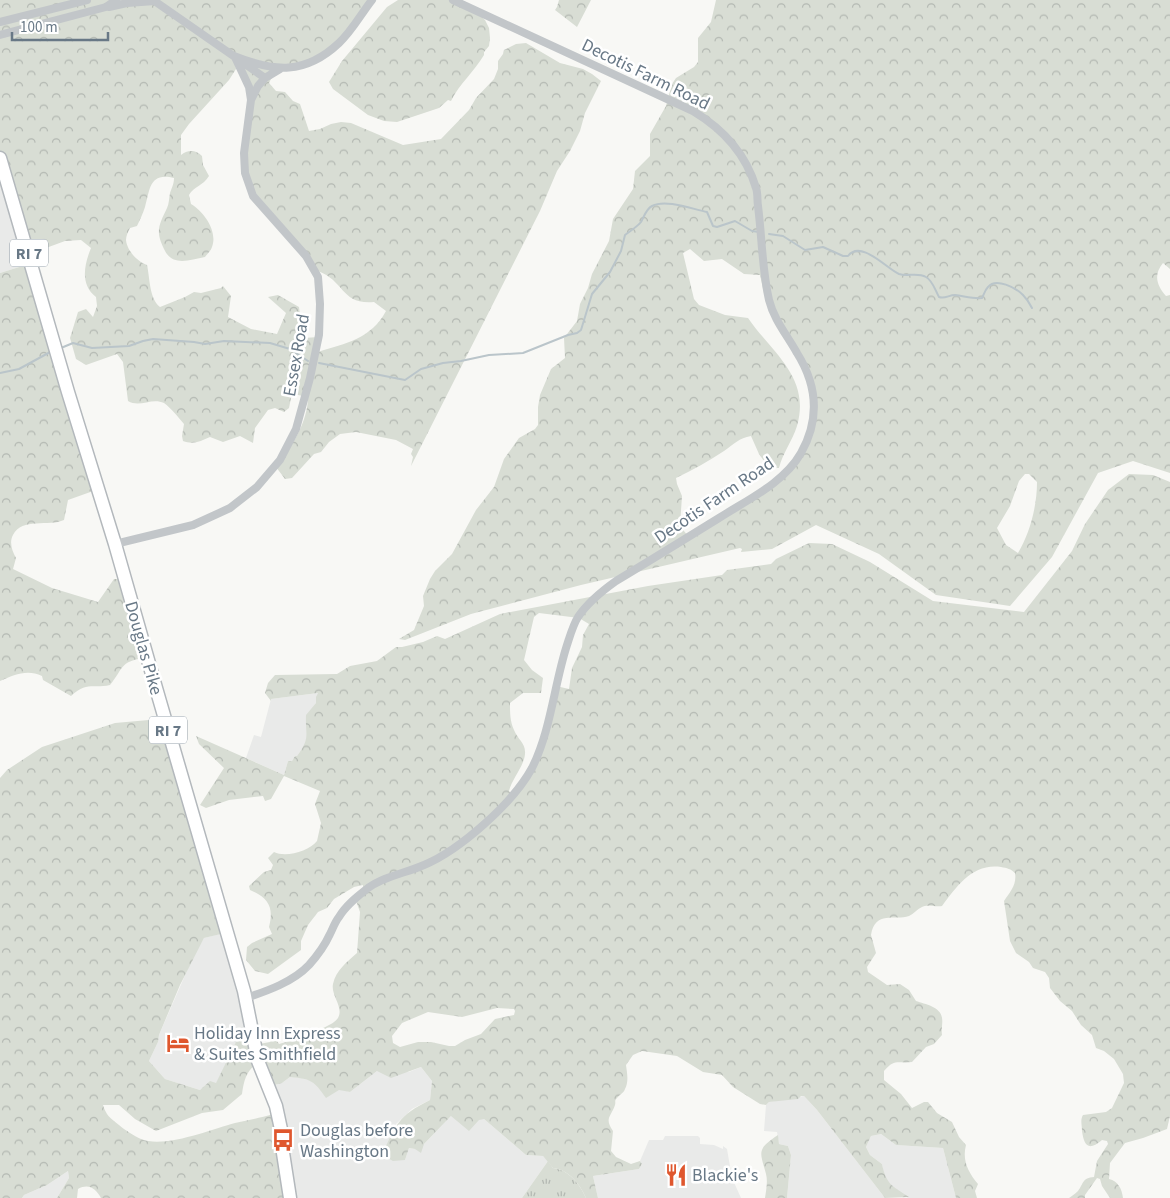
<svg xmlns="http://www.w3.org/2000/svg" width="1170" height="1198" font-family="'Source Sans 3',sans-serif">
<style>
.built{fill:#e9eae9}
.grass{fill:url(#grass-tufts)}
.forest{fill:url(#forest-crowns);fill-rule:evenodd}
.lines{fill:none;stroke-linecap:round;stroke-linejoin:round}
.stream{stroke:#bac5ca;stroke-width:2}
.primary-casing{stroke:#b3b8bc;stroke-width:15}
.street{stroke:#c2c6c9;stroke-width:8}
.primary{stroke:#fff;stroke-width:12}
.labels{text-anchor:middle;stroke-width:5;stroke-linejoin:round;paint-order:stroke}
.shield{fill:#fff;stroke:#95a0aa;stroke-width:1}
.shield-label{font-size:16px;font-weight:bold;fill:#687886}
.street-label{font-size:18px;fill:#687886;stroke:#fff}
.poi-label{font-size:18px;fill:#687886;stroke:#fff;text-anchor:start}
</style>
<defs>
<pattern id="grass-tufts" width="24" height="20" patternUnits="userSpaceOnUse" patternTransform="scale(1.25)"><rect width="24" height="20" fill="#d8ddd4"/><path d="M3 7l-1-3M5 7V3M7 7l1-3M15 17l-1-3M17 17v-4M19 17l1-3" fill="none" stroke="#b3b8b2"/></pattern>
<pattern id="forest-crowns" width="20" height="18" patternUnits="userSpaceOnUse" patternTransform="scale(1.25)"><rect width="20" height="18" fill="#d8ddd4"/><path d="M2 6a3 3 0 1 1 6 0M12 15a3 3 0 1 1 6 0" fill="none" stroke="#b3b8b2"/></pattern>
</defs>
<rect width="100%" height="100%" fill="#f8f8f5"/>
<!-- built -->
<path class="built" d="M4 180 32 263 0 273V181Z
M318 693 316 703 306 723 308 732 305 745 297 756H295L292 761H288L284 775 246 758 254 735 261 737 271 699Z
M221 932 250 1037 236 1043 216 1084 200 1090 165 1079 149 1061 158 1042 159 1035 193 957 204 938 220 934Z
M421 1067 432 1081 430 1100 412 1109 396 1124 382 1156 405 1160 409 1148 415 1149 424 1144 451 1116 484 1119 526 1155 543 1156 548 1161 522 1198H291L267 1087 282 1083 290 1077 302 1078 350 1092 377 1071 409 1072Z
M804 1096 817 1110 885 1198H787L791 1155 788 1146 779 1144 777 1132 764 1131 766 1105 769 1102Z
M881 1134 896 1145 943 1148 956 1198H908L890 1185 884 1178 882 1164 870 1155 866 1147 871 1136Z
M665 1136H698L700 1138V1144L714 1145 723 1149V1146L727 1149 732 1178 741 1198H598L593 1176 639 1169 642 1164 640 1161 649 1140H663Z
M68 1171 69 1178 57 1198H22L24 1195 47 1185Z"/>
<!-- grass -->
<path class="grass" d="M548 1161 553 1168C569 1170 580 1184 586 1198H522Z"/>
<!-- forest -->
<path class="forest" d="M0 0H372C357 20 344 42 322 55 307 65 277 64 269 83L276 91 285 92 293 101 300 104 309 131 320 129 331 124 341 122 351 123 403 145 441 139 469 110 476 98 494 79 498 69V61L503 54 504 50 516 44 526 43 560 63 583 69 592 74 601 81 585 113 580 131 570 151 557 171 540 211 411 466 413 457 411 454 413 449 396 440 356 432 340 434 329 442 321 452 314 454 292 478 285 479 276 467C291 448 308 422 308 397L293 394 291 398 289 408 284 412 275 408 268 410 255 428 253 443 240 436 223 442 210 437C201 441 193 445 183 441L182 436 184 424C178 417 171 408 164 403 152 397 140 408 128 401L123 362 117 354 86 365 76 359 70 338 78 312 86 309 93 317 97 306 96 297C80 285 84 265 91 248L81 240 65 241 46 248H36L30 250 4 180 0 181ZM235 56 254 95 247 150 248 186 318 271C345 281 341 305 374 302L386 311C371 339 346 343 318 352L319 337 303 338 299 307 278 295 268 297 286 313 277 334 251 329 228 317 231 296 223 286 221 288 201 293 194 292 185 297 160 307C149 298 150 278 147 265 138 262 127 251 126 240 126 236 128 232 130 228L137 226C140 220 143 213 145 207 150 190 149 172 174 178 174 184 172 187 170 193 169 198 169 204 167 208 159 225 155 231 164 249 172 267 189 260 205 257 207 254 211 251 212 247 218 231 204 212 191 204L189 195C194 186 203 186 209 176L203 165 202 156C196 150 188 149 181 155V135L189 124 229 80 236 69Z
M398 0H450L479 14 485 20 489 28 490 38 489 46 484 52V55C474 72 460 83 451 101L448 100 439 108 397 122 384 121 368 115 333 89 329 82 342 61 387 7Z
M559 0H591L577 27 555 10 557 7Z
M716 0H1170V269L1163 263C1153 275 1157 286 1166 296L1170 295V473L1133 461 1098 473 1052 557 1010 606 936 595 879 554 816 525 772 549 741 552 742 549 740 548 581 585 471 614 405 640 399 639 414 630 424 606 423 596 430 579 435 571 452 554 476 510 494 487 504 459 519 438 535 429 538 425V407L540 395 551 369 565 358 564 338 577 321 580 304 588 288 592 274 609 241 613 219 633 189 635 171 650 156V134L666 106 672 84 676 78 694 67 698 62V38L711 22ZM690 249 704 261 722 259 744 274 760 275 764 293 807 378 813 416 797 459 779 481 688 536 680 526 682 496 677 484 676 478C693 470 709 461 724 451 734 444 739 438 751 436L759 454 769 468H779C783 452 792 442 797 426 811 377 772 353 748 318L725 315 699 305 694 299 683 253ZM1025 474H1029L1037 482C1037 506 1030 533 1018 553L1006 545 997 528 1010 506 1019 481Z
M32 263 96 490 68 500 64 520C49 527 22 517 13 535 9 542 12 551 16 558L13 569 52 588 98 602 114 579H123L144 658C119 662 124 668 110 685 93 689 87 681 71 696L43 680 42 676C27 669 14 675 0 681V273Z
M1129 474 1153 475 1170 482V1116L1167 1129 1143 1138 1125 1143 1110 1163 1109 1179C1118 1181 1122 1189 1123 1198H1110L1102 1186 1100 1179 1097 1178 1085 1195V1198H1069C1072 1196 1077 1192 1078 1191 1084 1183 1082 1178 1094 1177L1097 1161 1108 1144 1107 1141 1102 1140C1088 1152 1084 1145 1082 1131 1082 1125 1080 1120 1083 1115L1106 1112 1112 1108 1124 1083 1123 1074 1114 1059 1104 1051 1096 1048 1092 1035 1081 1025 1072 1011 1060 1001 1050 988 1049 978 1045 972 1033 968 1029 962 1016 953 1010 941 1004 901C1010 892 1017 885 1015 873 1011 869 1007 868 1001 867 973 863 957 886 942 906 936 907 926 904 922 907 917 909 914 914 909 916 895 921 875 910 871 935L876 953 867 967 868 972 887 985 900 984 909 990 916 1001C925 1004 941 1007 942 1018 943 1024 941 1029 942 1035L934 1044 926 1047 912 1062C898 1064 895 1058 884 1071V1080L901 1094 912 1108 924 1102H928L937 1113 952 1122 959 1137 966 1145C962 1160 968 1172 978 1184L975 1191 977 1198H956L943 1148 896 1145 881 1134 871 1136 866 1147 870 1155 882 1164C886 1184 892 1186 909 1197L885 1198 817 1110 804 1096H801L798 1099 769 1102 766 1105 760 1104 733 1087 722 1075 703 1072 677 1056 642 1051 633 1055 626 1065C627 1073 629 1081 625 1089 624 1093 620 1094 617 1098 614 1101 616 1101 615 1105 611 1117 604 1118 613 1131L611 1151 616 1157 631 1164 640 1161 642 1164 639 1169 593 1176 598 1198H586C580 1184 569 1170 553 1168L543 1156 526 1155 484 1119 479 1120 469 1131 451 1116 424 1144 421 1153 415 1149 409 1148 405 1160 393 1161 382 1155C396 1124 398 1116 430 1100L432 1081 421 1067 391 1078 377 1071 350 1092 339 1090 326 1098C314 1081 312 1079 290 1077L282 1083 267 1087 257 1063C246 1072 244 1080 242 1094L223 1110 202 1113 156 1131 135 1119 119 1105H103C106 1115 110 1118 119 1125 125 1130 134 1136 141 1139 164 1149 212 1129 235 1123 248 1120 260 1118 273 1114L291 1198H101C96 1189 89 1183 78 1189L77 1198H57L69 1178 68 1171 47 1185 24 1195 22 1198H0V778L7 770 42 747 115 723 160 719 221 932V934L204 938 180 985 159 1035 158 1042 149 1061 165 1079 200 1090 210 1081 216 1083 236 1042 250 1037 254 1045 270 1042 275 1038 279 1044 300 1038 306 1030C315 1032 322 1029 329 1025 352 1014 330 998 333 984 336 970 347 962 357 953L360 912 355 898 363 892V885L354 887 334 899 327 908 318 912 308 925 301 941V950L268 974 255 971 246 960 247 947 252 943 272 934 269 927C274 908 269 898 250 890L249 886 264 872 271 870 273 865 268 858 274 852C286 858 309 851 317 841L321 823 315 804 320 791 284 776 271 799 265 801 263 796 229 800 206 808 200 805 224 768 199 744 196 736 284 775 288 761H292L295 756H297C311 737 305 735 306 715L316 703V697L318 693 271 699V701L265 693 268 683 275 675 337 674 350 666 377 661 396 647H402L423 642 437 636 445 639 500 614 648 586 722 575 727 570 771 564 776 559 809 543 832 544 870 562 933 601 1024 612 1072 551 1085 524 1108 490ZM539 613 579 618 589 624 583 635 582 647 572 668 569 689 556 686 532 767 513 796 509 791C512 779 524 766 525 754 526 743 518 740 514 730 510 721 510 713 510 703L523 693H541L543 678 532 670 524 660 534 617ZM497 1008 514 1009 515 1011 514 1015 495 1019 481 1034 465 1040 455 1046H449L431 1042H418L400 1047 393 1043 392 1036 402 1023 428 1012 462 1017Z
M778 1135 779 1144 788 1146 791 1155 787 1198H765C766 1191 768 1181 766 1174 760 1151 756 1150 778 1135Z"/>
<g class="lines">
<!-- stream -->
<path class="stream" d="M769 234 783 236 805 250 823 247 843 256H848C861 239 887 269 899 274 908 277 917 272 926 277 933 281 935 290 939 297 945 299 949 295 955 295 964 296 973 299 982 298 984 294 985 290 988 287 996 277 1016 288 1023 295 1027 299 1030 304 1032 308
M61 348 73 343 92 348 129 346 143 341 153 339 194 342 205 344 224 341 270 343 290 349 308 361
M319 363 405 380 421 369 443 363 461 361 489 355 523 353 568 335 577 333 581 330 592 294 610 272 621 251 625 235C630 231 637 227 641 222 644 217 646 209 652 206 666 199 692 209 707 212L713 226 717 227 735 221 752 231 759 232
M0 373 19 369 52 351"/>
<defs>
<path id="primary" d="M0 158 68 392 115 544 156 688 244 991 258 1061 276 1106 282 1134 283 1153 290 1198"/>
</defs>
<!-- primary casing -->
<use href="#primary" class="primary-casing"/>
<!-- street -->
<path class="street" d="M153 0 265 78
M109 7 127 3 155 1 154 0
M0 22 87 0
M0 35 106 7 116 0
M234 56C274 72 305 75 339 43 352 31 361 14 372 0
M235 57 249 87 251 100
M115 544 193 525 230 508 257 487 280 460 296 429 310 378 319 335 320 304 318 277 306 256 253 196 245 173 244 153 251 100 258 86 265 78 280 69
M246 998C267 991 293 982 309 965 317 956 325 945 330 934 333 928 335 922 339 917 346 905 358 896 368 888 384 876 406 873 424 865 460 850 513 803 532 768 551 730 554 685 567 645 570 636 573 625 578 617 588 602 602 591 616 581 651 560 685 539 719 518 747 500 784 483 801 453 820 419 817 385 797 353 787 335 774 320 769 300 762 270 762 237 758 206 757 200 758 193 756 188 746 154 723 129 693 111L453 0"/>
<!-- primary -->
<use href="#primary" class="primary"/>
</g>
<!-- icons -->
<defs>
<symbol id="hotel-bare" viewBox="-9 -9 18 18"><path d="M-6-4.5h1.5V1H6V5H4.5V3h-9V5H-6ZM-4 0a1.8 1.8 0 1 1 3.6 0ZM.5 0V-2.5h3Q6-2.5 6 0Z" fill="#df572e" stroke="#fff" stroke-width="2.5" paint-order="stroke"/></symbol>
<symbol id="bus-bare" viewBox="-9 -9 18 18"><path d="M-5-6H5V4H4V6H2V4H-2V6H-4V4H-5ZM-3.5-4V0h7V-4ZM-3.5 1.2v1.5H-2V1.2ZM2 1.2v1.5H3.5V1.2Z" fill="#df572e" stroke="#fff" stroke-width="2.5" paint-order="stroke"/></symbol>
<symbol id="restaurant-bare" viewBox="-9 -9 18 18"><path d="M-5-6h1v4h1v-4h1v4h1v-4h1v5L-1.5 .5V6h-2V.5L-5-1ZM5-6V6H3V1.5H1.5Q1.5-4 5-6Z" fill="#df572e" stroke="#fff" stroke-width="2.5" paint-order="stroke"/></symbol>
</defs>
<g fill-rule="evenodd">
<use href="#hotel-bare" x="162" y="1027" width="32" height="32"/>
<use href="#bus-bare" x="267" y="1124" width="32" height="32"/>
<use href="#restaurant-bare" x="660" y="1159" width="32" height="32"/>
</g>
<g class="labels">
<!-- shield labels -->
<g class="shield">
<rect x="10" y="239.5" width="38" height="27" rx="4"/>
<rect x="149" y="716.5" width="38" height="27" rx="4"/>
</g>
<g class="shield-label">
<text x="29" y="259">RI 7</text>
<text x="168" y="736">RI 7</text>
</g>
<!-- street labels -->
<g class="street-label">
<text transform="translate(646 74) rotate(26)" y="6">Decotis Farm Road</text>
<text transform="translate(296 355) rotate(-80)" y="6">Essex Road</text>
<text transform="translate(714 500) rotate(-34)" y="6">Decotis Farm Road</text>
<text transform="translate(144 648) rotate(74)" y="6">Douglas Pike</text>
</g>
<!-- poi labels -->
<g class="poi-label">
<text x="194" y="1039">Holiday Inn Express<tspan x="194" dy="21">&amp; Suites Smithfield</tspan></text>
<text x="300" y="1136">Douglas before<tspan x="300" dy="21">Washington</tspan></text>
<text x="692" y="1181">Blackie's</text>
</g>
</g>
<!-- scale -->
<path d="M12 32v8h96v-8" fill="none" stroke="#687886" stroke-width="2.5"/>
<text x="20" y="32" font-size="15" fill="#687886" stroke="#ffffff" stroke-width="4" paint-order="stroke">100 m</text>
</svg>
